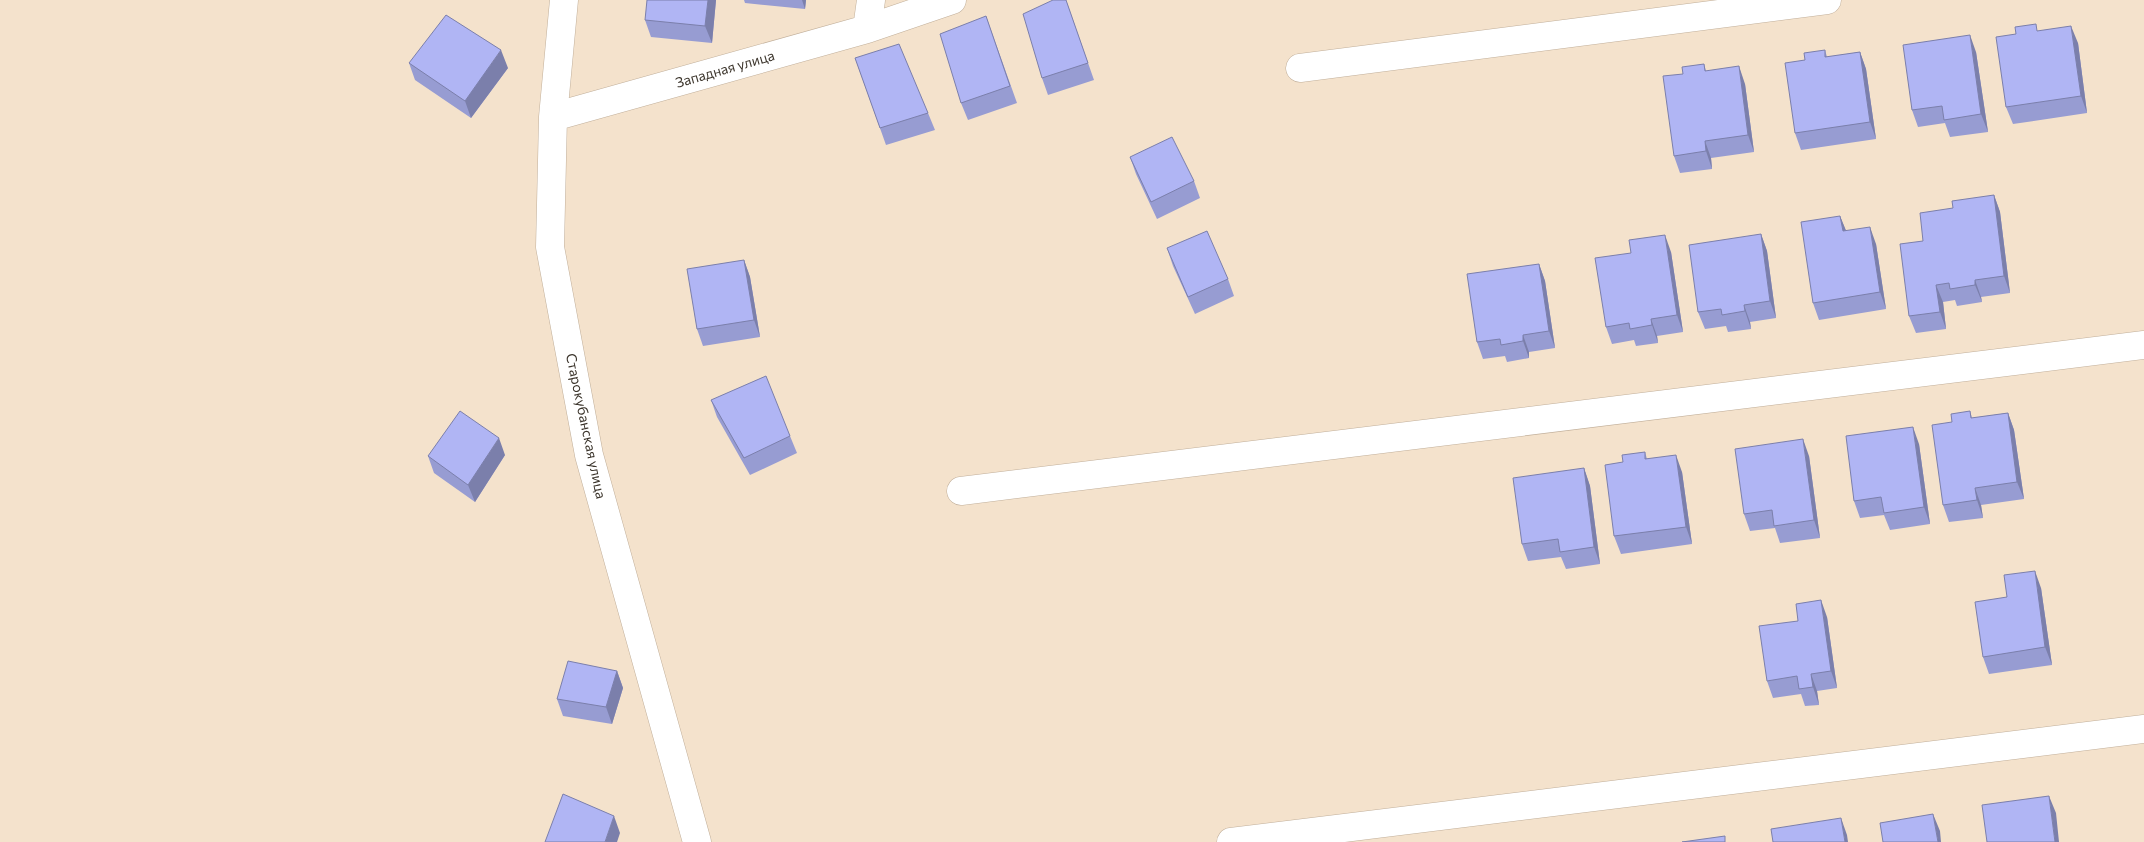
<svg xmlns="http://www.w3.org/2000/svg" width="2144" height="842" font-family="Commissioner,sans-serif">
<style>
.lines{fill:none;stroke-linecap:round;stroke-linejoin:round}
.minor-casing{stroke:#c1af9a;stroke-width:29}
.minor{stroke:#fff;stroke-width:28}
.wall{fill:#979cd2}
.shaded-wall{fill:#7b7fab}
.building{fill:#b0b5f4;stroke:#7b7fab}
.labels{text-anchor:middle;stroke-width:4.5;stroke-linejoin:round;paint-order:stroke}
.street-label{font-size:14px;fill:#3c352c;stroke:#fff}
</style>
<rect width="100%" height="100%" fill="#f4e2cc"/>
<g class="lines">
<defs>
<path id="minor" d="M564 0 553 117 550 247 589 455 697 842
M867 29 952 0
M1300 68 1827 0
M553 117 867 29 871 0
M961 491 2144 345
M1231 842 2144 729"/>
</defs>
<!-- minor casing -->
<use href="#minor" class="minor-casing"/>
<!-- minor -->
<use href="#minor" class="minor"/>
</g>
<!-- wall -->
<path class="wall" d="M716 0 712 43 651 37 645 20Z
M744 0H806L805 9 745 3Z
M1066 0 1094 80 1048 95 1042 78Z
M986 16 1017 103 968 120 961 103Z
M2039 31 2078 43 2087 113 2013 124 2006 107Z
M1825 50 1827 57 1860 52 1866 69 1876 139 1801 150 1795 133 1805 60Z
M1976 52 1988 132 1950 137 1945 123 1918 127 1912 110Z
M855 58 928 113 935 130 886 145Z
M409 63 508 68 471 118 415 80Z
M1704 64 1706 71 1745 84 1754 152 1711 158 1712 169 1680 173 1674 156 1683 74Z
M1130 157 1194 181 1200 198 1157 219 1136 174Z
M1994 195 2000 212 2010 293 1981 297 1982 302 1957 306 1955 300 1943 302 1946 329 1916 333 1909 316 1923 241 1953 208Z
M1840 216 1846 231 1876 244 1886 309 1819 320 1813 303Z
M1761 234 1767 251 1776 318 1750 322 1751 329 1728 332 1726 326 1705 329 1698 312Z
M1167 248 1228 279 1234 296 1195 314 1173 266Z
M1671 252 1683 332 1657 336 1658 343 1636 346 1634 340 1612 344 1606 327Z
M744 260 750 277 760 337 703 346 697 329Z
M1539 264 1545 281 1555 348 1529 352V358L1507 362 1505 356 1483 359 1477 342Z
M711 400 790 436 797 453 750 475 717 417Z
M1970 411 1972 418 2008 413 2014 430 2024 499 1981 505 1983 518 1949 522 1943 505 1952 422Z
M1919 444 1930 524 1890 530 1884 515 1860 518 1854 501Z
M1645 452 1647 459 1682 472 1692 544 1621 554 1614 536 1623 462Z
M505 455 475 502 434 473 428 456Z
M1809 456 1820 538 1780 543 1775 528 1750 531 1744 514Z
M1584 468 1590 486 1600 564 1566 569 1561 557 1528 561 1522 544Z
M2041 588 2052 665 1989 674 1983 657 2007 597Z
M1827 617 1837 688 1817 691 1819 705 1805 706 1801 694 1773 698 1767 681Z
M617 671 623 688 612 724 563 716 557 699Z"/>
<!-- shaded-wall -->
<path class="shaded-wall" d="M708 0H716L712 43 705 26Z
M802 0H806L805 9Z
M2071 26 2078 43 2087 113 2081 96Z
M1970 35 1976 52 1988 132 1981 114Z
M501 50 508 68 471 118 465 101Z
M1860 52 1866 69 1876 139 1870 122Z
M1739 66 1745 84 1754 152 1748 135Z
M1705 141 1711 158 1712 169 1706 151Z
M1994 195 2000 212 2010 293 2004 276Z
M1840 216 1847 233 1843 231Z
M1870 227 1876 244 1886 309 1880 292Z
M1761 234 1767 251 1776 318 1770 301Z
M1665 235 1671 252 1683 332 1677 315Z
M744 260 750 277 760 337 754 320Z
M1539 264 1545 281 1555 348 1549 331Z
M1975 280 1981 297 1982 302 1975 285Z
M1936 285 1943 302 1946 329 1940 312Z
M1744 305 1750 322 1751 329 1745 311Z
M1651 319 1657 336 1658 343 1652 325Z
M1523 335 1529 352V358L1523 341Z
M2008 413 2014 430 2024 499 2017 482Z
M1913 427 1919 444 1930 524 1924 507Z
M499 438 505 455 475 502 468 485Z
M1803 439 1809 456 1820 538 1814 520Z
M1676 455 1682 472 1692 544 1686 527Z
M1584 468 1590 486 1600 564 1594 547Z
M1975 488 1981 505 1983 518 1977 500Z
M2035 571 2041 588 2052 665 2045 647Z
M1821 600 1827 617 1837 688 1831 671Z
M617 671 623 688 612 724 606 707Z
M1811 674 1817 691 1819 705 1813 687Z
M2049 796 2056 813 2059 842H2055Z
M1933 814 1940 831 1941 842H1938Z
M614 816 620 833 617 842H605Z
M1841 818 1847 835 1848 842H1845Z"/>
<!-- building -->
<path class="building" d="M647 0H708L705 26 645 20Z
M1053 0H1066L1088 63 1042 78 1023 14Z
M446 15 501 50 465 101 409 63Z
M986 16 1010 86 961 103 940 34Z
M2036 24 2037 31 2071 26 2081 96 2006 107 1996 37 2016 34 2015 27Z
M1970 35 1981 114 1944 120 1942 106 1912 110 1903 45Z
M899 44 928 113 880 128 855 58Z
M1825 50V57L1860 52 1870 122 1795 133 1785 63 1805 60 1804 53Z
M1704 64 1705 71 1739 66 1748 135 1705 141 1706 151 1674 156 1663 76 1683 74 1682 67Z
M1172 137 1194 181 1151 202 1130 157Z
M1994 195 2004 276 1975 280V285L1950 289 1949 283 1936 285 1940 312 1909 316 1900 244 1923 241 1920 213 1953 208 1952 201Z
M1840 216 1843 231 1870 227 1880 292 1813 303 1801 222Z
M1207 231 1228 279 1188 297 1167 248Z
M1761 234 1770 301 1744 305 1745 311 1722 315 1721 309 1698 312 1689 245Z
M1665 235 1677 315 1651 319 1652 325 1630 329 1629 323 1606 327 1595 258 1631 253 1629 240Z
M744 260 754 320 697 329 687 269Z
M1539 264 1549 331 1523 335V341L1501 345 1500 339 1477 342 1467 274Z
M766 376 790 436 744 458 711 400Z
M460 411 499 438 468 485 428 456Z
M1970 411 1971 418 2008 413 2017 482 1975 488 1977 500 1943 505 1932 425 1952 422 1951 414Z
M1913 427 1924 507 1884 513 1881 497 1854 501 1846 436Z
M1803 439 1814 520 1774 526 1772 510 1744 514 1735 449Z
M1645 452V459L1676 455 1686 527 1614 536 1605 465 1623 462 1622 455Z
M1584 468 1594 547 1560 552 1558 539 1522 544 1513 478Z
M2035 571 2045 647 1983 657 1975 602 2007 597 2004 575Z
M1821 600 1831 671 1811 674 1813 687 1799 689 1797 676 1767 681 1759 626 1798 621 1796 604Z
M568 661 617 671 606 707 557 699Z
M563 794 614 816 605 842H545Z
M2049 796 2055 842H1987L1982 805Z
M1933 814 1938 842H1883L1880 823Z
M1841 818 1845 842H1773L1771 829Z
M1725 836V842H1682Z"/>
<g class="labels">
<!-- street labels -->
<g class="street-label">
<text transform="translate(725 69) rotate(-16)" y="5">Западная улица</text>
<text transform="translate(586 426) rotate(78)" y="5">Старокубанская улица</text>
</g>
</g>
</svg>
